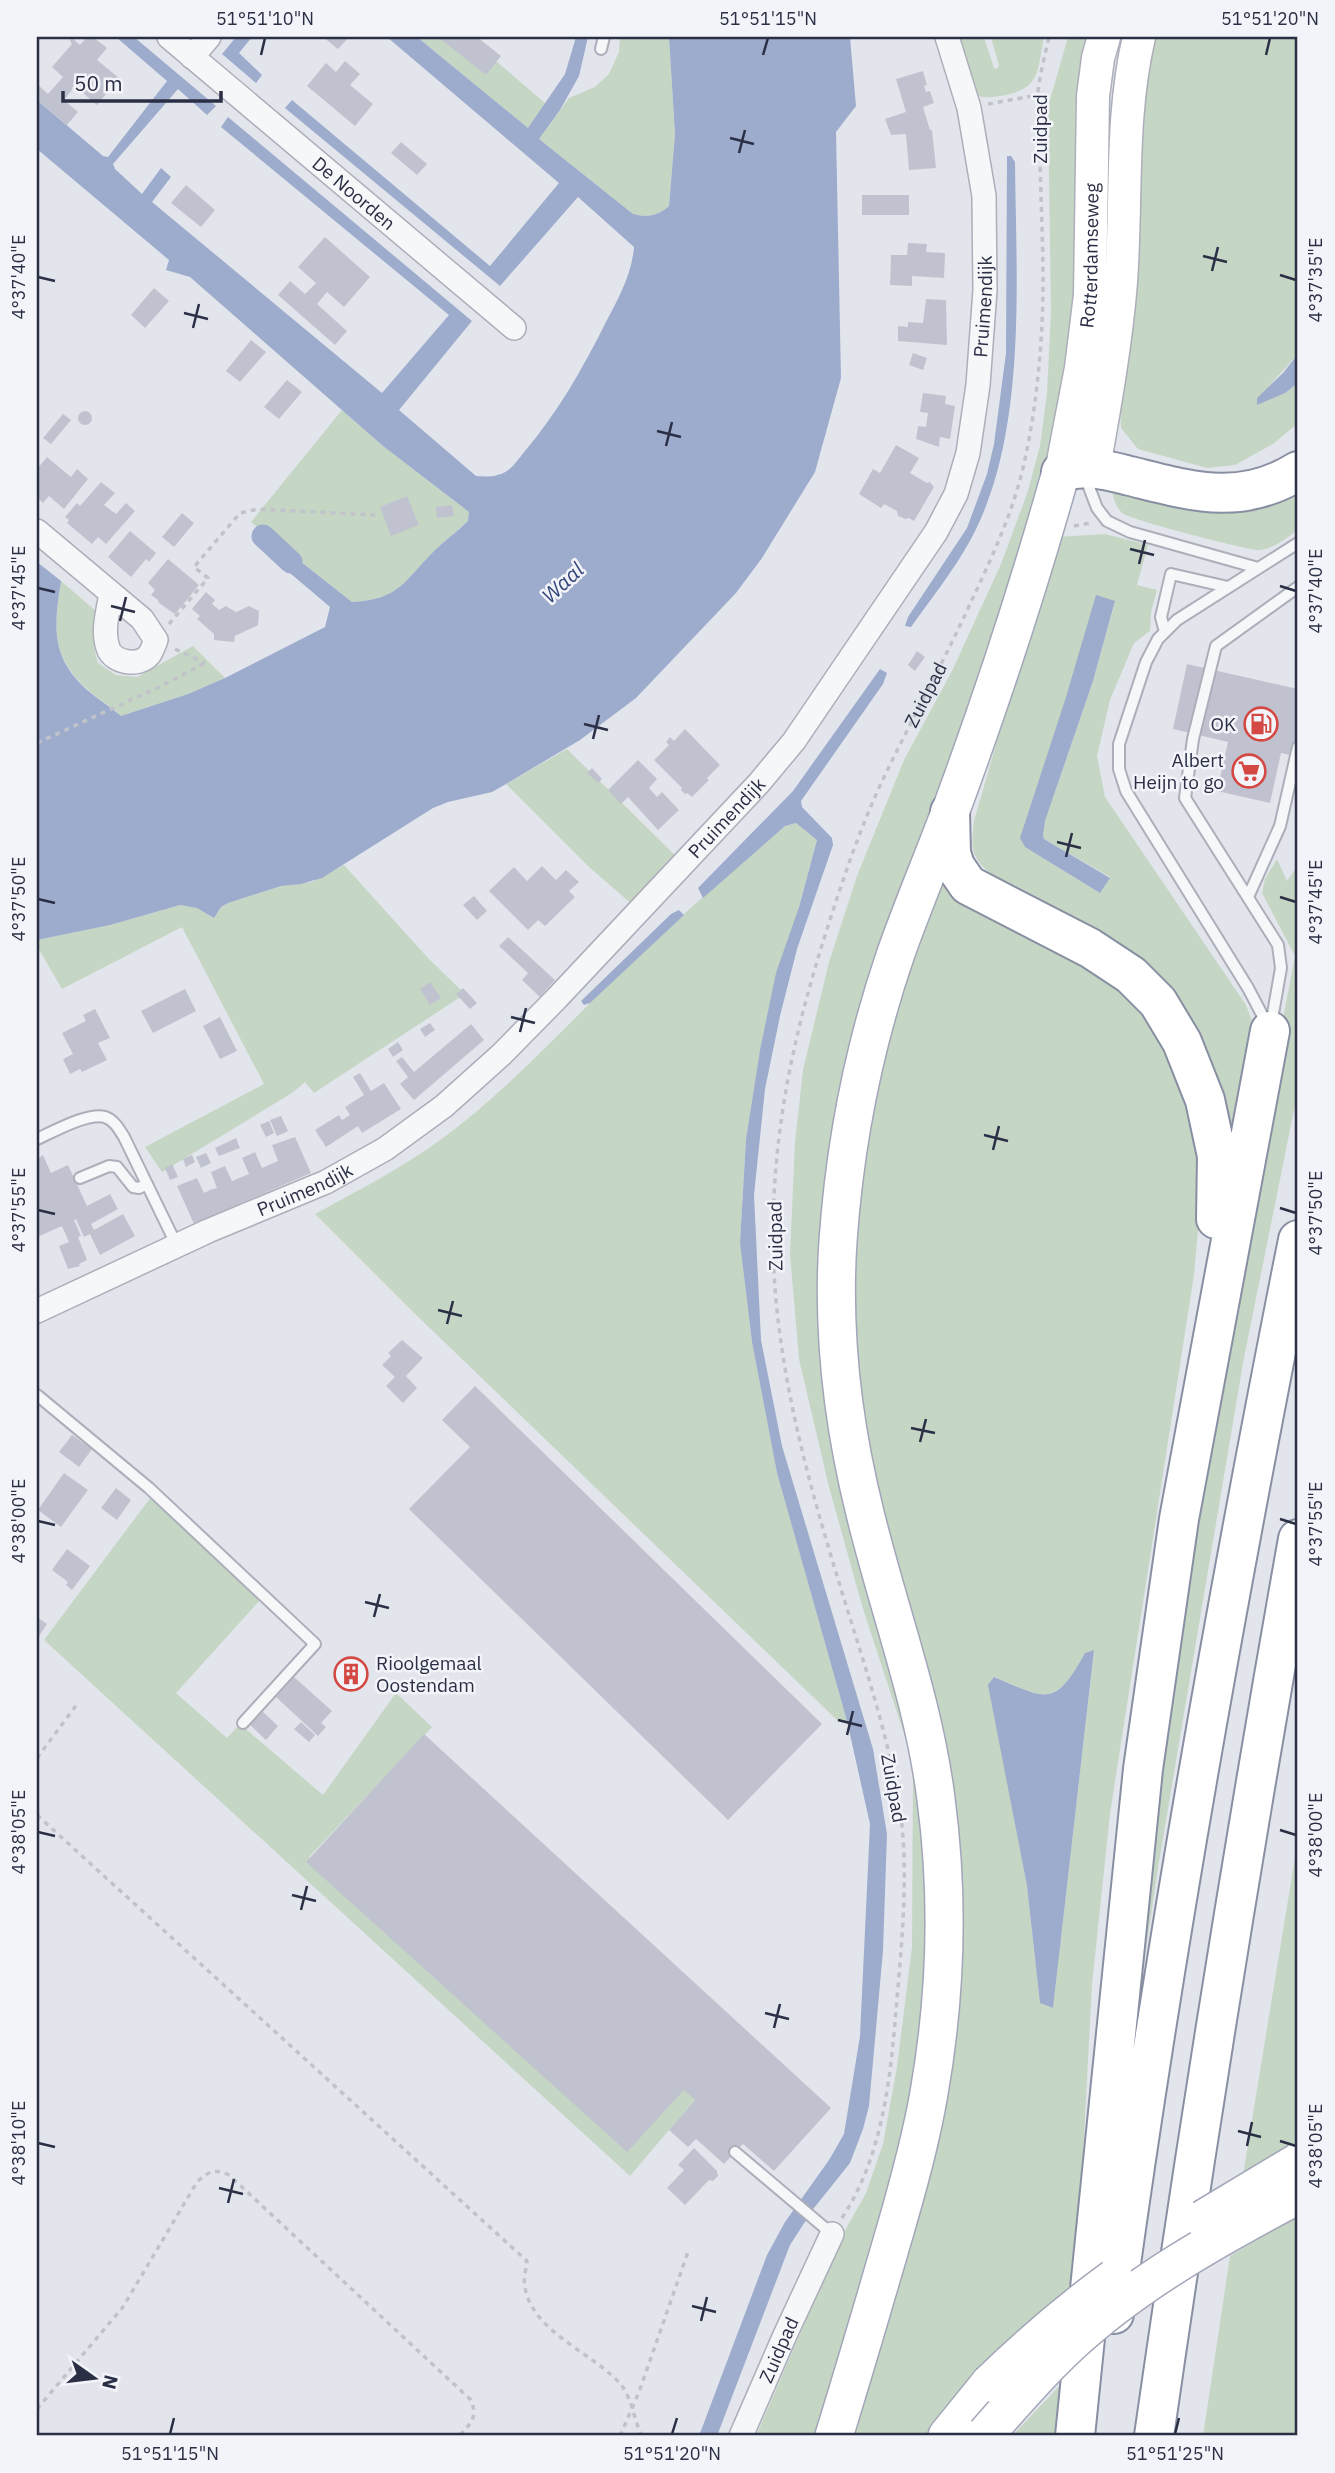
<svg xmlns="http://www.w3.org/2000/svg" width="1335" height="2473" font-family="'IBM Plex Sans',sans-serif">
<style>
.green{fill:#c5d6c4;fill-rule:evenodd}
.water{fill:#9dabcd}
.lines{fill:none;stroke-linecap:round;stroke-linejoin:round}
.canal{stroke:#9dabcd;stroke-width:23}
.building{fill:#c0c3cf}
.lane-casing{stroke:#acaeba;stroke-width:14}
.street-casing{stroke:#acaeba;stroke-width:26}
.secondary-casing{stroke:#acaeba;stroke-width:35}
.primary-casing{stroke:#a2a6b8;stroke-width:40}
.highway-casing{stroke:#898fa3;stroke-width:42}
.path{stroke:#c1c3ca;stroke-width:3.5;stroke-dasharray:5 5;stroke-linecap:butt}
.lane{stroke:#f6f7f9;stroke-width:10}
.street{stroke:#f6f7f9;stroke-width:23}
.secondary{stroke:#fff;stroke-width:32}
.primary{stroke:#fff;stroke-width:37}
.highway{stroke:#fff;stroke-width:38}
.primary-bridge-casing{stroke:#a2a6b8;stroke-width:40;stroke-linecap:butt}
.primary-bridge{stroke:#fff;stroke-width:37}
.ticks{fill:none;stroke:#2a2f45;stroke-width:2.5}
.labels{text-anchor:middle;stroke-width:5;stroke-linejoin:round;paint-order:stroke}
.street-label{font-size:19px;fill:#2a2f45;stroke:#f3f4f9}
.poi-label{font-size:19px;fill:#2a2f45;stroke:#f3f4f9;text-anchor:end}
.water-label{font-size:21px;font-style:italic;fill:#32457b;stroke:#f3f4f9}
.neatline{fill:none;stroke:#2a2f45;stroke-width:2.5}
.ticks-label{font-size:18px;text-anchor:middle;fill:#2a2f45}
</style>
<rect width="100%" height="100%" fill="#e3e5ec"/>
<!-- green -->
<path class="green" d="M417 37H468L546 104 528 128Z
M620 37H669L675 134 669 206C657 216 648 218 633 214L539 139 569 98 595 87 609 74 619 52Z
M958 37H984L994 68 996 69 999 66 991 37H1044C1037 72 1041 89 1001 96 991 97 983 99 974 94Z
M1068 37H1094L1076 328 1052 475 867 1000 827 1259 889 1636 928 1844 931 1932 920 2070 824 2436H756L843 2234 866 2193 883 2144 897 2067 912 1947 913 1761 863 1609 829 1487 799 1359 790 1254 795 1142 803 1070 829 962 857 876 904 760 952 671 1001 564 1027 494 1040 446 1047 393 1051 312 1048 107Z
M1152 37H1298V354L1268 387 1285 393 1298 383V423L1273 444 1235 465 1207 468 1138 449 1121 428 1120 402 1144 66Z
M342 410 383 446 469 512 468 521C457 531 445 540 434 551 403 582 401 598 352 602L251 522Z
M1298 477V530C1288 537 1273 549 1260 550 1249 551 1128 519 1122 513 1114 504 1112 495 1112 483Z
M1105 534 1148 545 1137 585 1157 590 1151 612 1150 631 1134 643 1110 700 1097 756 1105 797 1246 1005 1256 1032 1232 1174 1229 1116 1211 1061 1181 1013 987 886 992 875C970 856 971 848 974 821L1054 543 1057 537ZM1097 596 1115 602 1093 681 1045 821 1043 836 1044 839 1110 877 1100 893 1025 847Z
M61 581 97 612C92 631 92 644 98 663L116 675 137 677 193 646 225 678 188 694 121 716C110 705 97 699 86 688 50 655 54 625 61 581Z
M567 749 681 861 635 907 588 866 506 784Z
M796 823 817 840 760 1050 746 1139 740 1243 752 1342 777 1473 847 1721H838L411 1310 315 1214C357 1191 400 1169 439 1141 499 1097 551 1042 603 990 661 933 723 879 785 826Z
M1277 859 1287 881 1298 865V1090L1243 1363 1158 1868 1113 2174 1191 1501 1295 956 1262 893 1265 879Z
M344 865 428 958 465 994 314 1093 305 1082 292 1093 162 1172 145 1147 264 1084 182 927 62 989 37 946V940L110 925 180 905 197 908 214 918 221 907 228 903 281 886 312 882Z
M936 879 982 899 1142 1001 1176 1056 1203 1176 1194 1275 1110 1814 1092 1984 1076 2291 933 2436H853L961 1971 853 1362 849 1261 870 1082ZM1094 1651 1053 2007 1052 2008 1040 2002 1027 1886 989 1685 995 1677C1047 1699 1054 1709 1085 1653Z
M151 1497 261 1599 176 1693 227 1738 240 1724 323 1795 396 1693 432 1727 309 1857 454 1995 698 2096 630 2176 44 1640Z
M1298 1839V2142L1243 2175Z
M1298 2215V2436H1203L1230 2256Z
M1066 2379 1059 2436H1012Z"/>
<!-- water -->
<path class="water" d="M116 37H134L216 106 207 115 178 89 113 164 115 169 142 194 161 168 171 177 152 202 382 393 449 315 221 127 228 117 472 321 399 410 476 476C488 477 497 477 507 471 514 466 520 457 525 451 558 412 583 368 606 322 618 299 632 274 634 247L578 197 500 286 285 108 292 100 490 266 559 183 387 37H417L528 128 565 74 576 37H588L579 76 560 110 539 139 633 214C648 218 657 216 669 206L675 134 669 37H850L856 106 836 132 841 378 815 472 762 558 736 593 636 698 580 740 506 784 492 792 448 802 433 808 322 878 301 884 281 886 228 903 221 907 214 918 197 908 180 905 110 925 37 940V562L61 581C54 625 50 656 86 689 97 699 110 706 121 716L188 694 225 678 325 627 330 607 264 551 272 539 352 602C400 599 403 582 434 551 445 540 457 532 468 521L469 512 383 446 190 277 166 270 169 260 37 149V100L103 156 108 157 167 81Z
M236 37H252L239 53 262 75 256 83 222 54Z
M1007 156H1011L1015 162C1016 280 1028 433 971 539 954 570 931 599 911 627L905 626 908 617 967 528 987 474 994 444 1006 353Z
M1298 354V383L1285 393 1257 405V398L1283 373Z
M1096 595 1115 601 1093 681 1045 821 1043 836 1044 839 1110 878 1100 893 1025 847 1020 838 1066 697Z
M880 669 887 673 883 684 801 801 802 807 832 838 833 845 797 949 780 1016 765 1089 754 1195 761 1340 782 1446 873 1749 887 1834 883 1951 869 2106 863 2129 850 2163 814 2208 790 2245 717 2436H699L767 2255 785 2222 829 2160 844 2134 860 2036 870 1824 847 1721 777 1473 752 1342 740 1243 746 1139 760 1050 776 973 799 907 817 840 796 823 785 826 703 898 698 888 793 791Z
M679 910 684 915 590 1003 584 1005 581 1001 671 914Z
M1094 1650 1053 2008 1040 2003 1027 1886 988 1685 994 1677C1047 1699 1054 1709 1085 1653Z"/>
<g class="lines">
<!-- canal -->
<path class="canal" d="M263 536 291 562"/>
</g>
<!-- building -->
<path class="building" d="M87 37H93L107 48 97 60 119 78 97 105 75 86 64 100 78 112 67 125 37 100V84L48 94 63 77 52 67 72 44 70 41 72 38 80 45Z
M323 37H349L338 49Z
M438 37H477L501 56 486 75Z
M345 61 360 74 350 85 373 104 355 126 307 86 326 63 336 72Z
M923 71 927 85 924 86 926 92 930 91 934 103 923 107 930 130H932L936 168 909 170 906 134 891 135 885 119 906 112 896 79Z
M401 142 427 164 417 175 391 153Z
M186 185 215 210 201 227 171 203Z
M862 195H909V215H862Z
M325 237 370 277 344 307 327 292 317 304 347 331 335 345 278 295 290 281 305 294 316 283 298 267Z
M908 243 927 244 926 252 945 253 944 278 912 276V286L890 285 891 255H907Z
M154 288 169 301 145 328 131 315Z
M926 299 946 300 947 345 898 341V326L908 327V322L923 323Z
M251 340 266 352 240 382 226 371Z
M913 353 927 358 923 370 909 365Z
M287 380 302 392 279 419 264 407Z
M923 393 946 396 945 404 955 406 950 439 940 437 939 447 916 439 918 426 926 427 928 413 920 412Z
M78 418a7 7 0 1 1 14 0a7 7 0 1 1-14 0Z
M63 414 71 420 51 444 43 438Z
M896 445 919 458 910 473 927 483 930 482 934 487 914 521 909 518 905 519 898 516 897 511 884 504 881 508 859 494 873 469 880 473Z
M47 457 71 477 77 469 88 479 64 509 49 496 43 503 37 497V469Z
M101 482 115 493 104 505 116 514 126 503 135 511 106 544 98 537 92 544 67 523 69 520 65 517 77 503 80 506Z
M407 496 419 525 391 536 380 507Z
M452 505 454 516 437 518 436 507Z
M182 513 194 523 174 547 162 537Z
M130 531 156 553 149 562 146 559 131 577 108 557Z
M168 559 199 585 175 614 159 603 158 600 151 595 155 590 148 583Z
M206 592 215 600 212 604 219 610 226 606 236 612 249 606 259 611 258 625 235 636 234 642 214 640V634L197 619 200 616 192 609Z
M917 651 925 657 915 671 908 665Z
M1187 664 1298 689V757L1281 753 1270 803 1217 791 1228 742 1173 729Z
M685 729 720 765 707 778 709 780 692 797 687 793 685 794 681 790 682 788 654 760 669 745 666 742 670 737 674 741Z
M638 760 657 779 649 788 657 797 662 792 679 810 658 830 628 797 621 804 608 790Z
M592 768 602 779 598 783 587 773Z
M542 866 556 880 566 870 579 882 569 891 575 897 545 926 538 920 528 930 489 891 514 867 527 881Z
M474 896 487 911 477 920 463 905Z
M508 937 555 980 540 997 522 980 528 973 499 946Z
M430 982 441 998 430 1005 420 989Z
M463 988 477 1003 470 1009 456 994Z
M185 989 196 1011 153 1033 141 1011Z
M95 1009 110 1038 98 1043 107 1060 82 1072 80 1069 70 1074 63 1059 73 1054 62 1033 86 1021 83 1015Z
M220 1017 237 1051 220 1059 203 1026Z
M430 1023 435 1030 425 1037 420 1029Z
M471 1024 484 1040 414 1100 400 1084 408 1077 396 1061 402 1057 414 1072Z
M398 1042 403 1050 393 1057 388 1049Z
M360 1073 371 1091 384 1083 401 1109 362 1133 358 1126 326 1147 315 1130 339 1115 342 1120 350 1115 345 1107 364 1095 353 1077Z
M281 1116 288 1131 277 1136 270 1120Z
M269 1121 274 1133 266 1137 260 1125Z
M295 1137 311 1173 194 1224 177 1186 197 1178 204 1193 210 1190 217 1188 211 1172 225 1166 232 1181 249 1174 242 1158 255 1152 262 1168 278 1161 272 1145Z
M236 1138 240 1148 219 1156 215 1148Z
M206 1153 211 1163 201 1168 196 1157Z
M43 1155 51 1173 68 1165 87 1206 110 1194 118 1209 91 1224 94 1230 123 1214 135 1236 100 1255 90 1234 84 1237 76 1219 74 1220 81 1236 78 1237 87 1260 79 1264 80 1266 68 1269 59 1246 69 1242 62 1226 37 1237V1159Z
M192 1155 195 1162 186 1167 183 1159Z
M172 1164 178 1177 170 1180 165 1168Z
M402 1340 423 1358 406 1376 417 1388 403 1403 386 1386 395 1377 382 1365 391 1356 388 1353Z
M475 1386 822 1724 728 1820 409 1509 470 1447 442 1420Z
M72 1435 92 1449 79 1467 59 1452Z
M64 1473 88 1490 61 1527 38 1510Z
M116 1488 131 1500 117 1520 101 1508Z
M67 1549 90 1566 72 1590 66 1585 68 1582 52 1570Z
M37 1617 47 1624 37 1639Z
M294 1677 332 1711 321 1723 326 1727 318 1736 276 1697Z
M262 1711 278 1726 266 1740 249 1724Z
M301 1722 315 1735 309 1742 294 1729Z
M424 1734 831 2108 774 2171 743 2144 724 2164 696 2139 688 2147 669 2130 695 2100 684 2090 627 2152 306 1862Z
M694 2148 717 2171 718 2176 713 2181 709 2180 685 2205 667 2188 684 2170 678 2165Z"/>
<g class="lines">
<defs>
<path id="lane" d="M601 49 604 37
M1089 487 1097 508 1107 521 1130 532 1258 568
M1165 632 1161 617 1171 574 1228 587
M1248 897 1280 826 1298 747
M1271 1025 1281 968 1278 945 1185 798 1193 739 1216 646 1298 587
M1268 1026 1248 988 1126 791 1119 769V744L1146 662 1158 639 1177 620 1298 543
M37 1139C53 1132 88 1112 105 1117 114 1120 119 1129 124 1137L177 1246
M80 1178 109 1166 117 1167 133 1187 139 1188 147 1184
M37 1395 149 1488 315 1644 243 1723
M735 2152 832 2234"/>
<g id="street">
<path id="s2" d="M169 37 514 328"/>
<path d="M192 57 209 37"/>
<path d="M37 531 142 619 156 640C154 645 152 651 149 655 139 667 113 663 108 648 102 630 108 612 111 593"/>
<path id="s3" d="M37 1311 208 1231 326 1182 385 1149 444 1106 502 1054 557 998 759 783 794 741 936 532 956 494 968 453 978 385 985 290 984 196 969 108 947 37"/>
<path id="s4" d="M741 2436 785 2335 832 2234"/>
</g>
<g id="secondary">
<path d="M1094 467C1105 405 1116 344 1121 282 1127 198 1120 119 1139 37"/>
<path id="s5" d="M1061 472 1081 368 1090 295 1093 96 1098 58 1104 37"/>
</g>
<path id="primary" d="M834 2436C855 2368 875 2300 895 2231 908 2186 921 2140 929 2093 946 1996 949 1897 936 1799 924 1702 888 1608 865 1513 843 1425 832 1332 838 1241 845 1142 864 1046 896 953 913 905 933 858 951 810 992 699 1029 586 1061 472
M947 2436 990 2383"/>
<path id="highway" d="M1061 472C1086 464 1106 470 1130 476 1191 491 1240 507 1298 471
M950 812 951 853 955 866 968 885 1090 948 1131 975 1158 1002 1182 1042 1205 1100 1217 1156 1216 1219
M1114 2314C1163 1954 1227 1596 1298 1240
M1075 2436 1143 1769 1179 1519 1270 1031
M1154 2436C1197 2136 1245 1837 1298 1539"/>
</defs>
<!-- lane casing -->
<use href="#lane" class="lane-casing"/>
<!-- street casing -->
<use href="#street" class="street-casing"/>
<!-- secondary casing -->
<use href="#secondary" class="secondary-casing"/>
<!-- primary casing -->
<use href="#primary" class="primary-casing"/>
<!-- highway casing -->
<use href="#highway" class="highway-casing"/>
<!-- path -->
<g class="path">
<path d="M988 104 1038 95"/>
<path d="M1074 526 1090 523"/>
<path d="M169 624 208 578 194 567 240 513 258 509 375 515"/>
<path d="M175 649 205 663"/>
<path d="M37 743 159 687 205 663"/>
<path d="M37 1758 78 1703"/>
<path d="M37 1815 527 2261C526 2269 523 2280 525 2288 534 2334 596 2354 622 2386 632 2399 634 2421 642 2436"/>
<path id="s1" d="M842 2218C880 2160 889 2090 895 2023 901 1945 912 1863 896 1786 883 1719 861 1654 841 1589 807 1478 775 1363 773 1245 772 1131 794 1031 829 923 845 873 862 823 885 775 913 717 944 661 971 602 993 555 1016 506 1026 454 1037 403 1043 337 1043 285 1043 243 1041 202 1040 160 1039 138 1036 114 1038 92 1040 74 1045 55 1049 37"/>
<path d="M37 2409 123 2307 197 2182C207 2172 215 2168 229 2175L471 2400C478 2418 471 2423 459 2436"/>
<path d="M620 2436 639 2392 689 2249"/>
</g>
<!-- lane -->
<use href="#lane" class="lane"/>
<!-- street -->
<use href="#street" class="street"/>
<!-- secondary -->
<use href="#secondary" class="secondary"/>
<!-- primary -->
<use href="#primary" class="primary"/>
<!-- highway -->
<use href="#highway" class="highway"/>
<defs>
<path id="primary-bridge" d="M1203 2219 1298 2162
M990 2383C1029 2345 1070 2310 1114 2278
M986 2434C1013 2403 1040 2372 1070 2344 1137 2282 1219 2237 1298 2195"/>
</defs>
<!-- primary-bridge casing -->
<use href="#primary-bridge" class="primary-bridge-casing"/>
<!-- primary-bridge -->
<use href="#primary-bridge" class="primary-bridge"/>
</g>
<!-- ticks -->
<path class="ticks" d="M261 55 265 38M763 55 768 38M1266 55 1270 38M730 138 754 144M739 153 745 130M1203 256 1227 262M1212 271 1218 247M1280 275 1296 280M38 277 55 281M184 313 208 319M193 328 199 304M657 431 681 437M666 446 672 422M1130 549 1154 555M1139 564 1145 540M1280 586 1296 591M38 588 55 592M111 606 135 612M120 621 126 597M584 724 608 730M593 739 599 715M1057 842 1081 848M1066 857 1072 833M1280 897 1296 902M38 899 55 903M511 1017 535 1023M520 1032 526 1008M984 1135 1008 1141M993 1150 999 1126M1280 1208 1296 1213M38 1210 55 1214M438 1310 462 1316M447 1324 453 1301M911 1428 935 1433M920 1442 926 1419M1280 1519 1296 1524M38 1521 55 1525M365 1602 389 1608M374 1617 380 1594M838 1720 862 1726M847 1735 853 1711M1280 1830 1296 1835M38 1832 55 1836M292 1895 316 1901M301 1910 307 1886M765 2013 789 2019M774 2028 780 2004M1238 2131 1261 2137M1280 2141 1296 2146M38 2143 55 2147M1247 2146 1252 2122M219 2188 243 2194M228 2203 234 2179M692 2306 716 2312M701 2321 707 2297M170 2434 174 2418M672 2434 677 2418M1175 2434 1179 2418"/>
<!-- icons -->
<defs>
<symbol id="fuel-ring" viewBox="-11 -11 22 22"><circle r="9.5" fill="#f3f4f9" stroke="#d44844" stroke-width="1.5"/><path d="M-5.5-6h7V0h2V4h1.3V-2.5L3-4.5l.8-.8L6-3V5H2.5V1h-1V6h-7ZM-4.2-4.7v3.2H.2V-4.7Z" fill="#d44844"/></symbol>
<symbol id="supermarket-ring" viewBox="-11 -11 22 22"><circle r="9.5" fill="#f3f4f9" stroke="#d44844" stroke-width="1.5"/><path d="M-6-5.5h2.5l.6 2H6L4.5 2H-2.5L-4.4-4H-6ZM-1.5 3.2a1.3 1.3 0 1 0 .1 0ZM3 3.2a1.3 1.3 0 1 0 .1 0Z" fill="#d44844"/></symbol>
<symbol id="building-ring" viewBox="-11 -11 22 22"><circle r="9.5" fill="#f3f4f9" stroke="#d44844" stroke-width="1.5"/><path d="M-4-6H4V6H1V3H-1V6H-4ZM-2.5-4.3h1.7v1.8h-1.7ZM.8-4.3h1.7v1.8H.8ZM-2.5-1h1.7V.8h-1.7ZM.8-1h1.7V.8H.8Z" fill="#d44844"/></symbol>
</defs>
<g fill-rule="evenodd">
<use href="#fuel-ring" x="1242" y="705" width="38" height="38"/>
<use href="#supermarket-ring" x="1230" y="752" width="38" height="38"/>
<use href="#building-ring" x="332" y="1655" width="38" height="38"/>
</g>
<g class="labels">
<!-- street labels -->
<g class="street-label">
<text transform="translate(1040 129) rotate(-90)" y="7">Zuidpad</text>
<text dy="7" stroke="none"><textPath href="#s2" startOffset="242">De Noorden</textPath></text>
<text dy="7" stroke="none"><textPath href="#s5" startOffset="219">Rotterdamseweg</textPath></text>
<text dy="7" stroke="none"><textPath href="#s3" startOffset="1449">Pruimendijk</textPath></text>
<text dy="7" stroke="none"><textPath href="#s1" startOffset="1575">Zuidpad</textPath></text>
<text dy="7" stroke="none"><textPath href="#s3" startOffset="861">Pruimendijk</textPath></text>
<text dy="7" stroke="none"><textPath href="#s3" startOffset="294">Pruimendijk</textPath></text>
<text transform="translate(775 1236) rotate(-91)" y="7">Zuidpad</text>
<text transform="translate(894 1788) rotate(80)" y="7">Zuidpad</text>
<text dy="7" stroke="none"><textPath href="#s4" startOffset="94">Zuidpad</textPath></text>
</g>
<!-- poi labels -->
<g class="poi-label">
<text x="1236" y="731">OK</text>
<text x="1224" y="767">Albert<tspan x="1224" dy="22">Heijn to go</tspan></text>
<text x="376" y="1670" text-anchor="start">Rioolgemaal<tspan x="376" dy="22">Oostendam</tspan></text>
</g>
<!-- water labels -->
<g class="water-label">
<text transform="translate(563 583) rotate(-43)" y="7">Waal</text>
</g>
</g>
<!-- border -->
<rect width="1335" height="2473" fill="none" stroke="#f3f4f9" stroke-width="77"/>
<!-- north arrow -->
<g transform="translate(94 2378) rotate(104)" stroke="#f3f4f9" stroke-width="5" paint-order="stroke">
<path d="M0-5L12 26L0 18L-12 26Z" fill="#2a2f45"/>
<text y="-10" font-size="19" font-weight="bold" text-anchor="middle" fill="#2a2f45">N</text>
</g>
<!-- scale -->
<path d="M63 91v10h158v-10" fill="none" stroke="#2a2f45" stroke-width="3.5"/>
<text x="74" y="91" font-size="21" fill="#2a2f45" stroke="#f3f4f9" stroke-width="5" paint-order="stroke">50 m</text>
<rect x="38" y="38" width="1258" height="2396" class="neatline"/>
<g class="ticks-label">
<text x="265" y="25">51°51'10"N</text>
<text x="768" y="25">51°51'15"N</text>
<text x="1270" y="25">51°51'20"N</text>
<text transform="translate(19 277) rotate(-90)" y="6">4°37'40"E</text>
<text transform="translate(1316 280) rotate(-90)" y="6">4°37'35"E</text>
<text transform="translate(19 588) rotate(-90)" y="6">4°37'45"E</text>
<text transform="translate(1316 591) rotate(-90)" y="6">4°37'40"E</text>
<text transform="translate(19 899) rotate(-90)" y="6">4°37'50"E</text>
<text transform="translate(1316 902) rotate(-90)" y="6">4°37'45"E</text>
<text transform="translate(19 1210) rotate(-90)" y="6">4°37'55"E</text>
<text transform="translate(1316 1213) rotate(-90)" y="6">4°37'50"E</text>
<text transform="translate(19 1521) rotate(-90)" y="6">4°38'00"E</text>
<text transform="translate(1316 1524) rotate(-90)" y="6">4°37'55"E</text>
<text transform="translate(19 1832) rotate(-90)" y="6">4°38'05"E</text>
<text transform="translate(1316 1835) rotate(-90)" y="6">4°38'00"E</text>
<text transform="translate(19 2143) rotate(-90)" y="6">4°38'10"E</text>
<text transform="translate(1316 2146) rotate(-90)" y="6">4°38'05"E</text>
<text x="170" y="2460">51°51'15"N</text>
<text x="672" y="2460">51°51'20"N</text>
<text x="1175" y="2460">51°51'25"N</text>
</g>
</svg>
